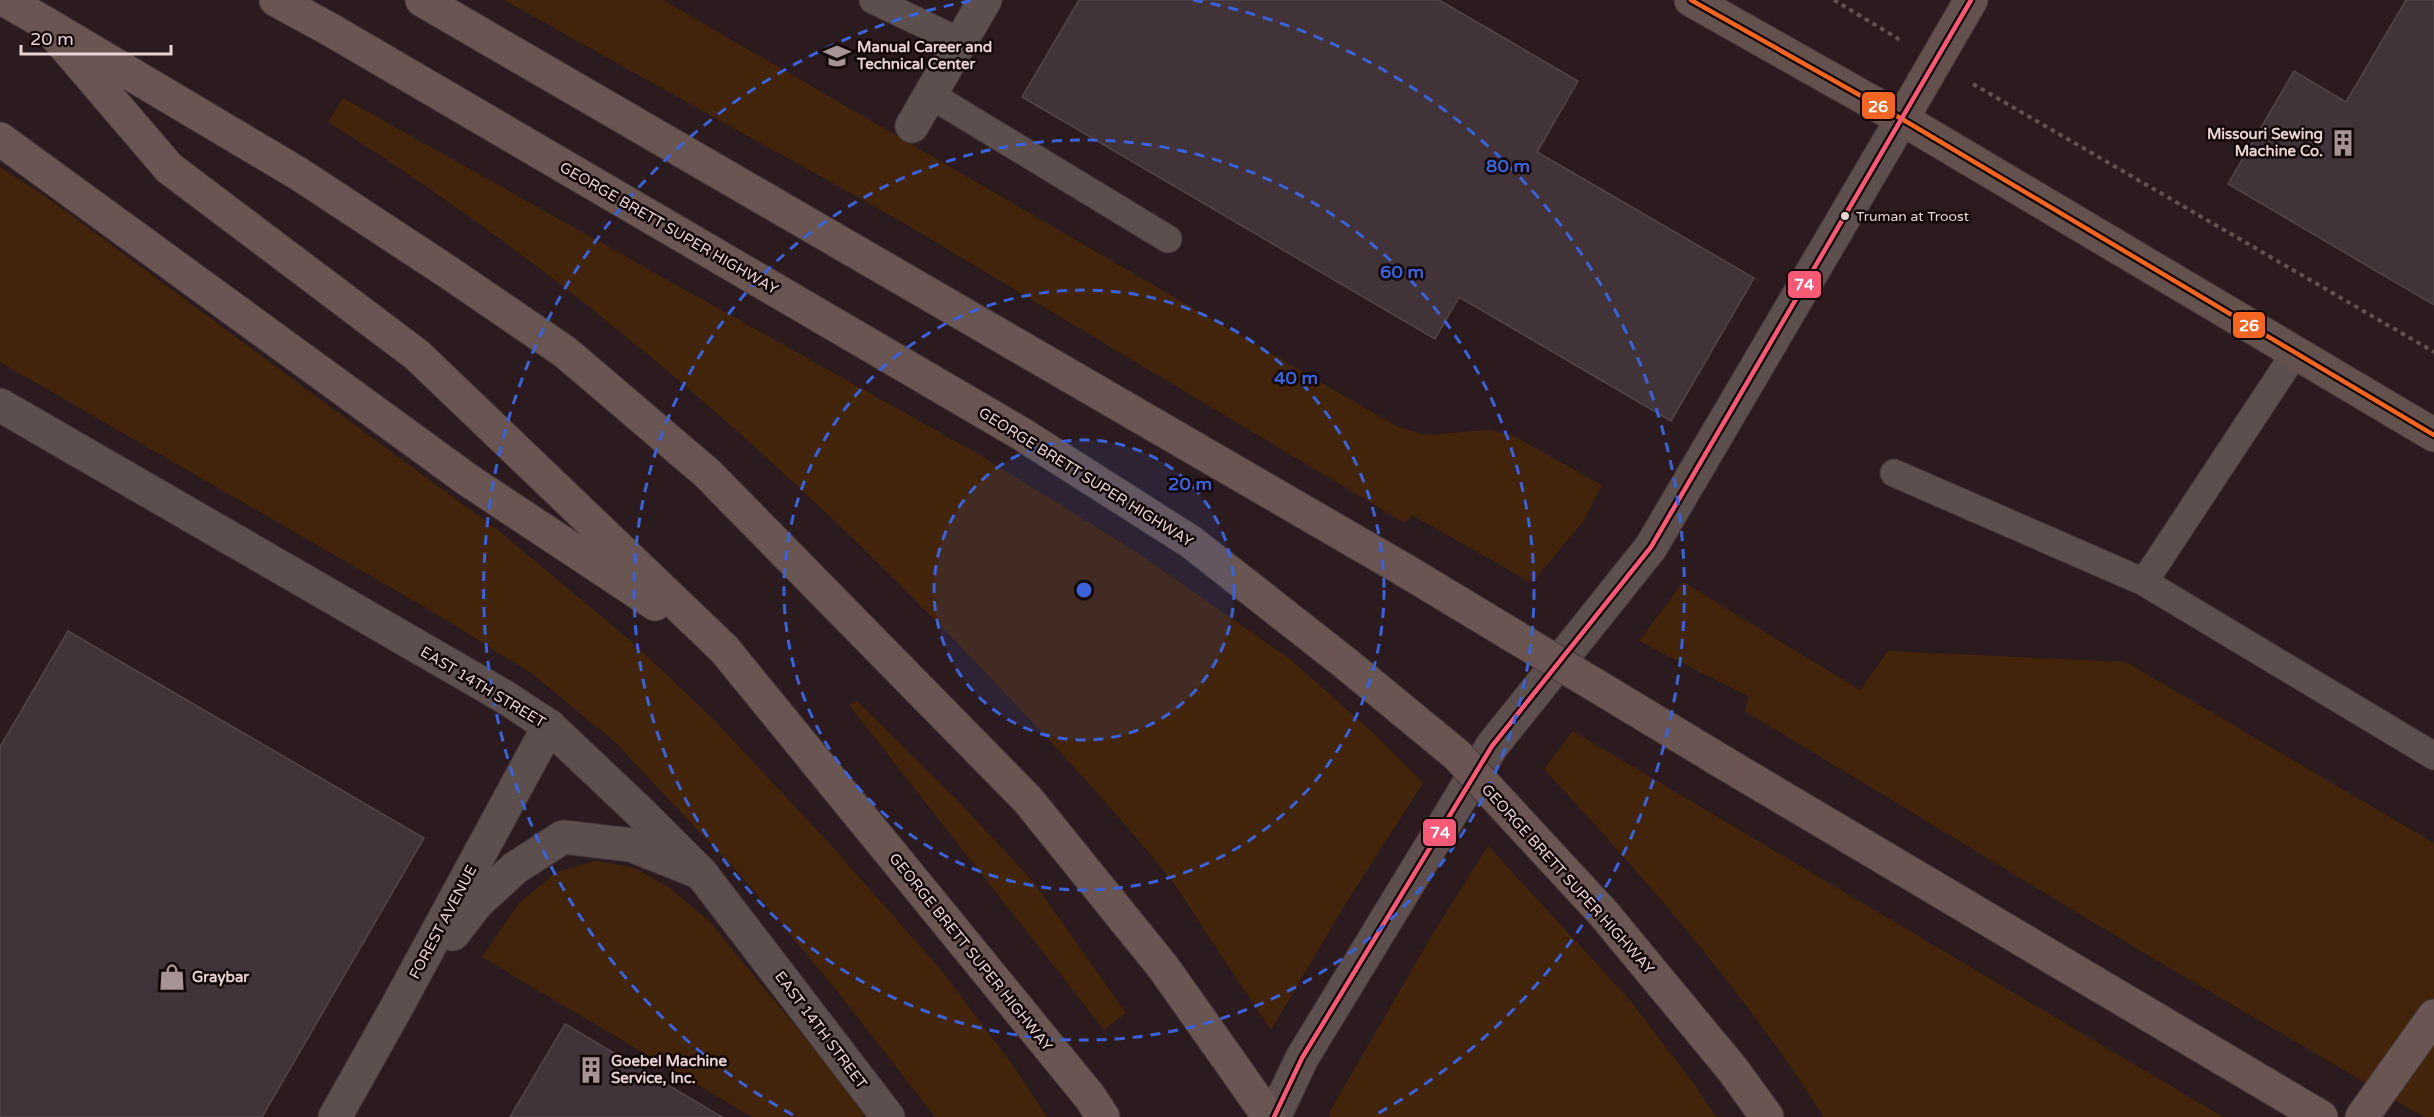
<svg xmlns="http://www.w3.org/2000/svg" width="2434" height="1117" font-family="'Varela Round',sans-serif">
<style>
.green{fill:#42240a}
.building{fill:#413337;stroke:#524448;stroke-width:1.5}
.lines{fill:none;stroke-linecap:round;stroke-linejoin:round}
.service-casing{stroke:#453638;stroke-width:29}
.minor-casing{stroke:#453638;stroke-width:35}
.tertiary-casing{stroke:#453638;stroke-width:35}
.secondary-casing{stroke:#453638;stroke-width:35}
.motorway-casing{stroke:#453638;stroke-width:35}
.path{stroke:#5f5251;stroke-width:4;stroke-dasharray:4.5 4.5;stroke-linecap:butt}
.service{stroke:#5d4f4d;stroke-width:27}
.minor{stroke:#5d4f4d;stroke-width:33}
.tertiary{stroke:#5d4f4d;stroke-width:33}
.secondary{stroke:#63514e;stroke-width:33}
.motorway{stroke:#695551;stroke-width:33}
.motorway-bridge-casing{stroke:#453638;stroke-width:35;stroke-linecap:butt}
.motorway-bridge{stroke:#695551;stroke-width:33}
.bus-1-casing{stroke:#120607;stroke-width:9}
.bus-2-casing{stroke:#120607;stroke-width:9}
.bus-1{stroke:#f26522;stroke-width:4.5}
.bus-2{stroke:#f75a77;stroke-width:4.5}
.ring{fill:none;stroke:#3b62d8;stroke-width:3;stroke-dasharray:10 8}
.bus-dot{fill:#e8d3d5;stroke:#120607;stroke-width:2}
.labels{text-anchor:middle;stroke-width:5;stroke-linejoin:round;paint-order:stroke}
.bus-label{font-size:14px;fill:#e8d3d5;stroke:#120607;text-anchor:start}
.poi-label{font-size:15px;font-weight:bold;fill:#e8d3d5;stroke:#120607;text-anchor:start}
.street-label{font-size:15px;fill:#e8d3d5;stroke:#120607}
.centre{fill:#3b62d8;stroke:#120607;stroke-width:3}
.ring-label{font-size:18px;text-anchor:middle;font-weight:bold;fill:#3b62d8;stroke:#120607;stroke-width:5;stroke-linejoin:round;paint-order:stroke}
.line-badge{stroke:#120607;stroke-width:2}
.badge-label{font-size:16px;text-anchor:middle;font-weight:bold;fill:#fff}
</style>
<rect width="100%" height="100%" fill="#2c1b1e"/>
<!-- green -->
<path class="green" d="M504 0H663L1396 426 1426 435 1488 430 1512 435 1602 485 1584 520 1532 583 1412 515 1405 523 897 219Z
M343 98 980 455 1138 553 1291 660 1372 732 1423 783 1346 903 1271 1030C1249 997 1227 964 1205 931 1194 914 1184 897 1172 881 1113 807 1048 738 982 669 787 463 569 273 328 122Z
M0 167 46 197 500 532 633 643 712 718 828 842 941 970 1014 1067 1047 1117H935L845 1001 745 880 614 741 531 673 435 613 0 362Z
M1683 582 1860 690 1888 651 2126 662 2434 843V1117H2424L2141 951 1745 711 1749 697 1639 641Z
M857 701 962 805 1034 883 1126 1013 1104 1030 849 705Z
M1573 731 2223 1117H1824C1744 991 1645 878 1544 769Z
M1488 846 1628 998 1692 1081 1716 1117H1331L1329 1113 1432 935Z
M596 861 632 867 670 888 709 921 833 1072 865 1117H752L482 957 519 903 557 872Z"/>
<!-- building -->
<path class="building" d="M1079 0H1439L1578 81 1537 152 1754 278 1671 421 1459 297 1435 339 1022 97Z
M2406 0H2434V305L2228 184 2294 71 2346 102Z
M68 631 424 838 262 1117H0V747Z
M565 1024 722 1117H510Z"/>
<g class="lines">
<defs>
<path id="service" d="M873 0 961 42
M929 94 1168 239
M2295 353 2144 582 2434 756
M1894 473 2144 582"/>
<path id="minor" d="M912 126 985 0
M453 934 477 903 515 868 563 837 631 845 701 873
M335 1117 394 1012 549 726"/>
<path id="tertiary" d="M0 405 505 697 549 726 641 813 701 873 888 1117
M1274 1117 1302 1058 1492 746 1651 547 1902 119"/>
<path id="secondary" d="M1691 0 1902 119 2434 435
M1902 119 1971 0"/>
<path id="motorway" d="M5 0 45 23 169 168 417 355 724 649 1090 1097 1103 1117
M276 0 331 30 1020 433 1191 542 1344 662
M422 0 1406 571
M45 23 299 174 448 272 565 352 707 473 1028 800 1163 967 1269 1117
M0 139 468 480 655 604
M1726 764 2321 1117
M1604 914 1733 1070 1767 1117
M2362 1117 2434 1016"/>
</defs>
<!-- service casing -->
<use href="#service" class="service-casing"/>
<!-- minor casing -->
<use href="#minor" class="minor-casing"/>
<!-- tertiary casing -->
<use href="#tertiary" class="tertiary-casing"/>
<!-- secondary casing -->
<use href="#secondary" class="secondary-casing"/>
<!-- motorway casing -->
<use href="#motorway" class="motorway-casing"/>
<!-- path -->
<path class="path" d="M1834 0 1900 40
M1973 84 2434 352"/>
<!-- service -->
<use href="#service" class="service"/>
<!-- minor -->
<use href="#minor" class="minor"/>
<!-- tertiary -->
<use href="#tertiary" class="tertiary"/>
<!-- secondary -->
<use href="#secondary" class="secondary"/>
<!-- motorway -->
<use href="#motorway" class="motorway"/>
<defs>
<path id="motorway-bridge" d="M1406 571 1726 764
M1344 662 1457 755 1604 914"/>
</defs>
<!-- motorway-bridge casing -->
<use href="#motorway-bridge" class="motorway-bridge-casing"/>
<!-- motorway-bridge -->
<use href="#motorway-bridge" class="motorway-bridge"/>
<defs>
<path id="bus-1" d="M1691 0 1902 119 2434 435"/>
<path id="bus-2" d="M1274 1117 1302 1058 1492 746 1651 547 1971 0"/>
</defs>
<!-- bus-1 casing -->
<use href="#bus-1" class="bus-1-casing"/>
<!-- bus-2 casing -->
<use href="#bus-2" class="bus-2-casing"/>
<!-- bus-1 -->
<use href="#bus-1" class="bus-1"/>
<!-- bus-2 -->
<use href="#bus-2" class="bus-2"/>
</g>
<!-- distance rings -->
<circle cx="1084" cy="590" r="150" fill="#3b62d8" fill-opacity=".12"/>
<g class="ring">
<circle cx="1084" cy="590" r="150"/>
<circle cx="1084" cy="590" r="300"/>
<circle cx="1084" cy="590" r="450"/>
<path d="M793 1115A600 600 0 0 1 975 0M1193 0A600 600 0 0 1 1375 1115"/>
</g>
<!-- icons -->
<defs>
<symbol id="school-bare" viewBox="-9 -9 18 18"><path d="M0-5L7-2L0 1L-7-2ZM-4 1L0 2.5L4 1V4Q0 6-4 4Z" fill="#a69395" stroke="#120607" stroke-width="2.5" paint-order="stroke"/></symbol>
<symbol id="building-bare" viewBox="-9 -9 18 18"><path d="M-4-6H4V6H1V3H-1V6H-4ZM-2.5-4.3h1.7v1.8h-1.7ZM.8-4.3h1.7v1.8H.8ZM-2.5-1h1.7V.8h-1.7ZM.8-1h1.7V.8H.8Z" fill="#a69395" stroke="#120607" stroke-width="2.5" paint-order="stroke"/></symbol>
<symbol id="shop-bare" viewBox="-9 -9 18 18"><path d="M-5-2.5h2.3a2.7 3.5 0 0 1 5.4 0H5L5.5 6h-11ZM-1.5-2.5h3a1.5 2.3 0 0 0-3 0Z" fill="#a69395" stroke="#120607" stroke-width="2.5" paint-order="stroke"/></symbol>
</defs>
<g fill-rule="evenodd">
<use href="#school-bare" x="818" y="37" width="38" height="38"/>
<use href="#building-bare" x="2324" y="124" width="38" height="38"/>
<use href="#shop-bare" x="153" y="958" width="38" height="38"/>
<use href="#building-bare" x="572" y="1051" width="38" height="38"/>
</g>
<!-- markers -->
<circle class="bus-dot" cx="1845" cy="216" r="5"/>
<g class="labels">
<!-- bus labels -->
<g class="bus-label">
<text x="1856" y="221">Truman at Troost</text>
</g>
<!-- poi labels -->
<g class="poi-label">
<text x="857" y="52">Manual Career and<tspan x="857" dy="17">Technical Center</tspan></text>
<text x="2323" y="139" text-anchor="end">Missouri Sewing<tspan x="2323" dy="17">Machine Co.</tspan></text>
<text x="192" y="982">Graybar</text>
<text x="611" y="1066">Goebel Machine<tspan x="611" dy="17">Service, Inc.</tspan></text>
</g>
<!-- street labels -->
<g class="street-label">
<text transform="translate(669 228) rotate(30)" y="5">GEORGE BRETT SUPER HIGHWAY</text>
<text transform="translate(1086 477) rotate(32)" y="5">GEORGE BRETT SUPER HIGHWAY</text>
<text transform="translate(483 687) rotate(31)" y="5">EAST 14TH STREET</text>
<text transform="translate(1568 879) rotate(48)" y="5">GEORGE BRETT SUPER HIGHWAY</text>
<text transform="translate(443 922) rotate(-62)" y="5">FOREST AVENUE</text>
<text transform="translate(971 952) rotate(51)" y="5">GEORGE BRETT SUPER HIGHWAY</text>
<text transform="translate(821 1030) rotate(53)" y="5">EAST 14TH STREET</text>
</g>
</g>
<circle cx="1084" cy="590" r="9" class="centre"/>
<g class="ring-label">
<text x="1508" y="172">80 m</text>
<text x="1402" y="278">60 m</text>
<text x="1296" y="384">40 m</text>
<text x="1190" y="490">20 m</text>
</g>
<g class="line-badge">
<rect x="1861" y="91" width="35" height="29" rx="6" fill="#f26522"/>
<rect x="1787" y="270" width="35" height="29" rx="6" fill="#f75a77"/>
<rect x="2232" y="311" width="34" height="28" rx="6" fill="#f26522"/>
<rect x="1422" y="818" width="35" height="29" rx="6" fill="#f75a77"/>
</g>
<g class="badge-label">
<text x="1878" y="112">26</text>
<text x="1804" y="290">74</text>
<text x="2249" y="331">26</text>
<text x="1440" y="838">74</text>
</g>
<!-- scale -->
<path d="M21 45v9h150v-9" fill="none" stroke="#e8d3d5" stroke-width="3"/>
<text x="30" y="45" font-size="18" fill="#e8d3d5" stroke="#120607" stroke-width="4.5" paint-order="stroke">20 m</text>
</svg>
